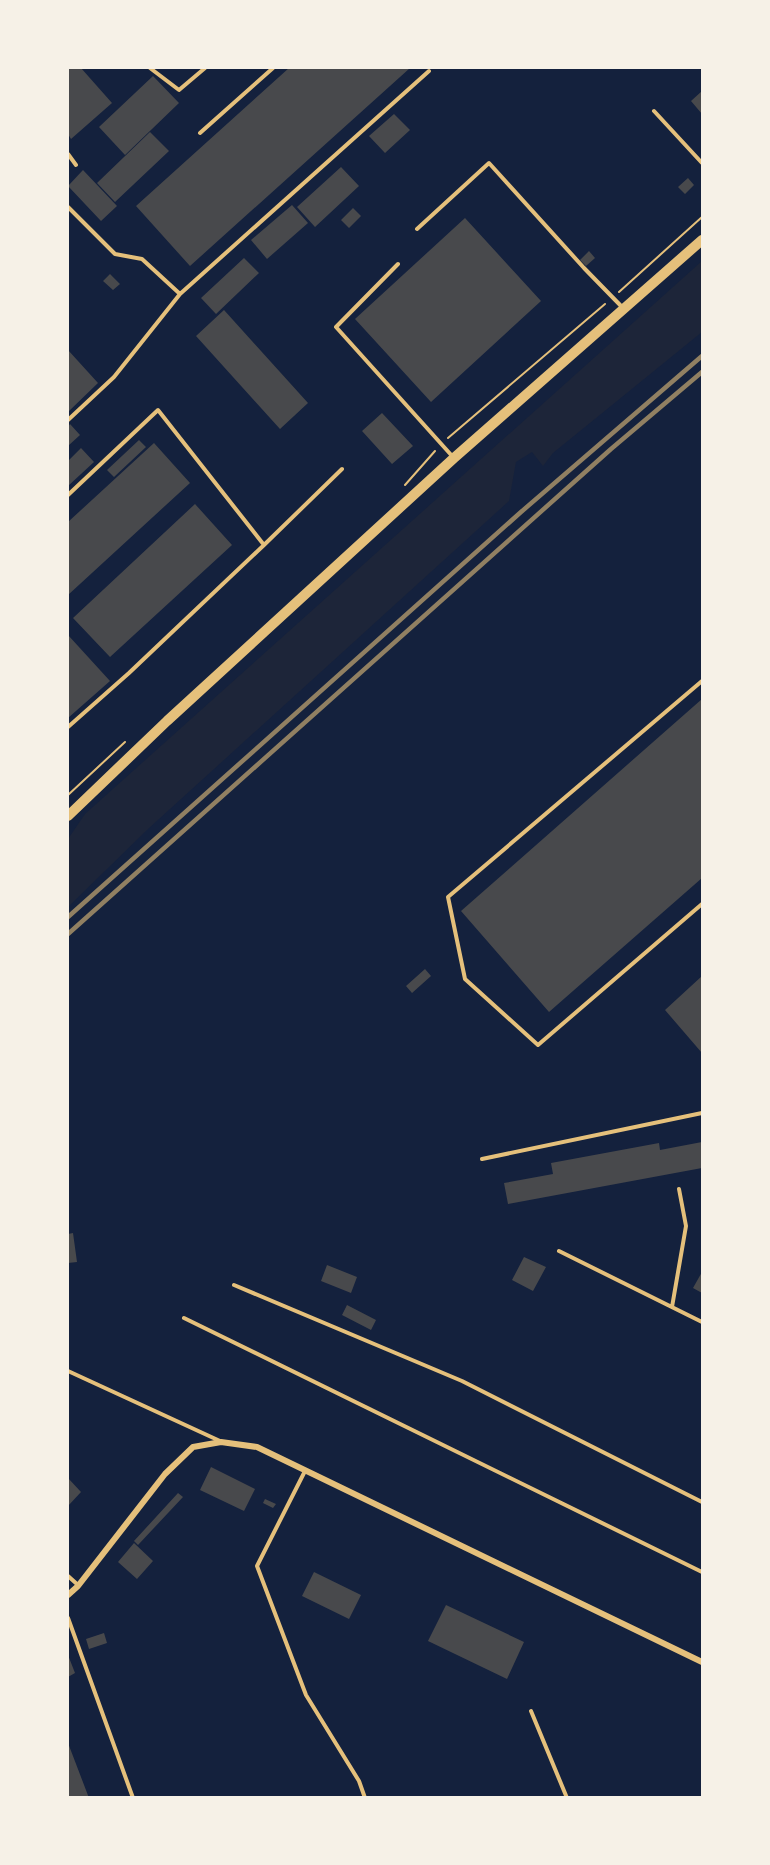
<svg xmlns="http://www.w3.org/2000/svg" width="770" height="1865" font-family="Lato,sans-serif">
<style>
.green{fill:#1d2539}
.building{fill:#48494c}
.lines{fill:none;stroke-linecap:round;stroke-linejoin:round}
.path{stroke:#e5c07b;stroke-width:2}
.service{stroke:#e5c07b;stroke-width:4}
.minor{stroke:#e5c07b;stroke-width:6}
.tertiary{stroke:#e5c07b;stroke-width:10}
.rail{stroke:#918062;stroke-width:4.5}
</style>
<rect width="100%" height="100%" fill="#14213d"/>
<!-- green -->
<path class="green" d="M702 261V332L553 453 543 466 532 452 516 462 509 501 148 829 68 907V839L85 814Z"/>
<!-- building -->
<path class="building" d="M68 68H81L112 103 71 139 68 134Z
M289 68H410L190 266 136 206Z
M153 76 179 103 125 155 99 127Z
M702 91V114L691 101Z
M394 114 410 130 385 153 369 136Z
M150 132 169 151 115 202 97 183Z
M341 167 359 186 315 227 297 207Z
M83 170 117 206 101 221 68 186Z
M688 178 694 185 685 194 678 187Z
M292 205 308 223 267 259 251 240Z
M353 208 361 216 349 228 341 220Z
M465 218 541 301 431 402 355 319Z
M589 251 595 258 586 266 580 260Z
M244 258 259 273 216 314 201 298Z
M110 274 120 284 113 290 103 281Z
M224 310 308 403 280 429 196 336Z
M68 350 98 383 68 412Z
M382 413 413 446 392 464 362 431Z
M70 424 80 435 68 446V427Z
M139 440 146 447 114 477 107 470Z
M154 443 190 483 68 595V522Z
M81 448 94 462 68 486V461Z
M195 504 232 545 110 657 73 618Z
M68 635 110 681 68 718Z
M702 699V878L549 1012 461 911Z
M425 969 431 976 412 993 406 986Z
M702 976V1053L665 1010Z
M702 1142V1168L508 1204 504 1183 553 1174 551 1163 659 1143 660 1150Z
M73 1233 77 1262 68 1263V1234Z
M524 1257 546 1267 533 1291 512 1280Z
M327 1265 357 1277 351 1293 321 1281Z
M702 1272V1293L693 1288Z
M347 1305 376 1320 371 1330 342 1315Z
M211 1467 255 1489 244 1511 200 1490Z
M68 1478 81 1492 68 1506Z
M178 1493 183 1497 138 1545 134 1541Z
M265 1499 276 1504 273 1508 263 1503Z
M134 1543 153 1561 137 1579 118 1562Z
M314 1572 361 1595 349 1619 302 1596Z
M446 1605 524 1642 507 1679 428 1641Z
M104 1633 107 1643 89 1649 86 1639Z
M68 1655 75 1673 68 1677Z
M68 1743 89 1798H68Z"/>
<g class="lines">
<!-- path -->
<path class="path" d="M619 292 702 217
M448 438 605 304
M405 485 435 451
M68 795 125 742"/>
<!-- service -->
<path class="service" d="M150 68 179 90 205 68
M654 111 702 163
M200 133 273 68
M68 154 76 165
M68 207 115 254 142 259 180 294 429 71
M417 229 489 163 584 268 623 308
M398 264 336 327 453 457
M68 420 114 377 180 294
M68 495 158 410 264 545 129 673 68 727
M264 545 342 469
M702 681 448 897 465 979 538 1045 702 904
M482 1159 702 1113
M559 1251 702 1322
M234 1285 462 1381 702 1502
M672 1307 686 1226 679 1189
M184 1318 702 1572
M68 1371 220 1441
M305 1471 257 1566 306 1695 359 1781 365 1798
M68 1576 78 1585
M68 1618 133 1798
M531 1711 567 1798"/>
<!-- minor -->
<path class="minor" d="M68 1595 78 1586 165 1474 193 1447 221 1442 257 1447 702 1662"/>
<!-- tertiary -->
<path class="tertiary" d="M68 816 167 721 454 458 702 240"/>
<!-- rail -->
<path class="rail" d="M68 917 521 512 702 356
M68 934 611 449 702 372"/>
</g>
<!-- border -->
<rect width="770" height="1865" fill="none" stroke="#f6f1e7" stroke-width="138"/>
</svg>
